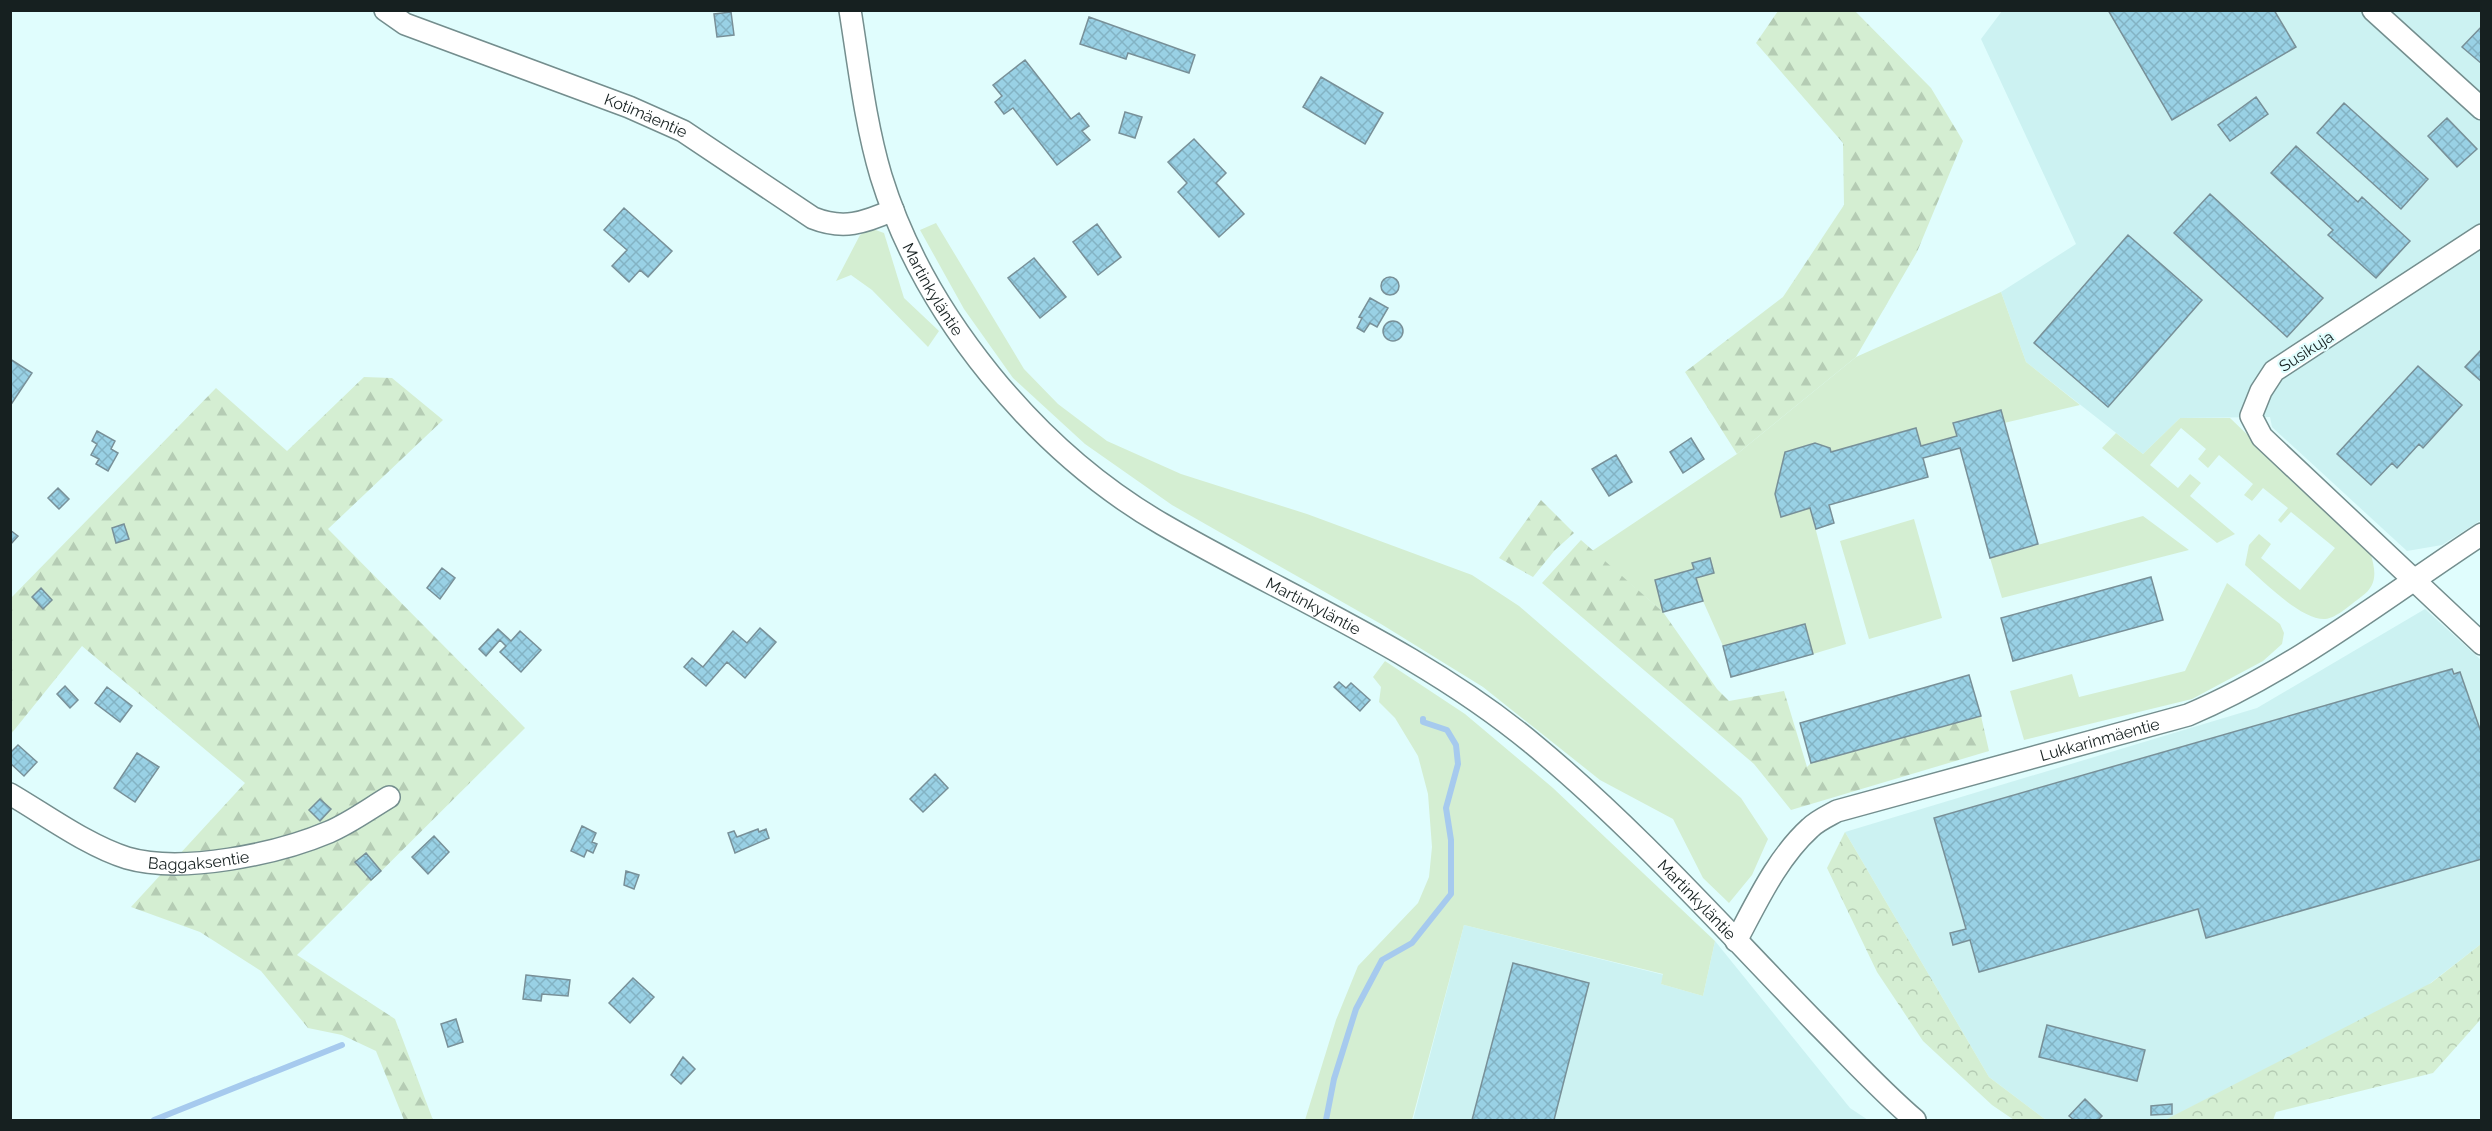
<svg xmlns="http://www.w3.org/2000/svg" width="2492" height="1131" font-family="Raleway,sans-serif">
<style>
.built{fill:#ccf2f2}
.green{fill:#d4eed2}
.forest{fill:url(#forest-firs)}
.park{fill:url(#park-crowns)}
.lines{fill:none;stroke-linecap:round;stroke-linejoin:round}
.stream{stroke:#a6caee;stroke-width:6}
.building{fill:url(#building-cross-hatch);stroke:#789098;stroke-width:1.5}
.minor-casing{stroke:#748e8e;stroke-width:24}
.minor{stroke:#fff;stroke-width:21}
.labels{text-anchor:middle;stroke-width:4.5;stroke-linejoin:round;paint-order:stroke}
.street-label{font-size:16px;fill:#162020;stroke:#e0fdfd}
</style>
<defs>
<pattern id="forest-firs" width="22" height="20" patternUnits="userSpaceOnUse" patternTransform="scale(1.5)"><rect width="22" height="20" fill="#d4eed2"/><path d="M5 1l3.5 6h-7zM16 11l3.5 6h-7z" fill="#b5ccb4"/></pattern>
<pattern id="park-crowns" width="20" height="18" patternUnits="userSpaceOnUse" patternTransform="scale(1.5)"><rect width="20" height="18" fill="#d4eed2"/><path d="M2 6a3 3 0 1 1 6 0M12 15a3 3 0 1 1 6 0" fill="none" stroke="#b5ccb4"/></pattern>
<pattern id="building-cross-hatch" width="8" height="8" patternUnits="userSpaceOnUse" patternTransform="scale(1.5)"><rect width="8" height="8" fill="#99d1e5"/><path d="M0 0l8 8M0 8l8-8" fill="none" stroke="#83b3c4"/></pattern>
</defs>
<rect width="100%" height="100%" fill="#e0fdfd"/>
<!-- built -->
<path class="built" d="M2002 11H2481V520L2442 545 2407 551 2272 427 2270 417 2180 418 2143 454 2026 362 2001 292 2076 244 1981 39Z
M2425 609 2481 660V944L2424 988 2166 1120H2046L1989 1077 1845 832 2257 708Z
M1464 925 1664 975 1661 984 1703 996 1715 941 1850 1108 1868 1120H1413Z"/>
<!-- green -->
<path class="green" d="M936 223 1024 369 1058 404 1107 441 1181 474 1307 514 1472 575 1519 606 1741 798 1768 839 1752 875 1729 903 1703 878 1673 819 1600 780 1483 687 1381 624 1172 505 1085 444 1013 378 964 309 920 230Z
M870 228 884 233 904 298 939 331 928 347 872 290 851 275 836 281 860 235Z
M2001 292 2026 362 2080 405 2004 423 2000 410 1954 423 1957 436 1921 446 1915 428 1831 452H1785L1775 495 1781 516 1810 508 1846 644 1813 654 1805 624 1723 646 1703 601 1696 578 1714 573 1710 559 1694 569 1655 580 1663 612 1592 551 1737 454 1856 357Z
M2180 418H2230L2370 552C2376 571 2378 585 2361 597 2351 604 2337 618 2325 619 2301 620 2263 581 2245 565L2249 545 2259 534 2271 544 2261 558 2300 590 2335 548 2291 512 2281 523 2278 520 2288 508 2263 488 2252 501 2244 495 2253 484 2219 455 2208 468 2198 459 2206 449 2181 428 2150 465 2178 488 2190 474 2201 483 2190 496 2235 534 2217 543 2102 448 2116 433 2143 454Z
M2143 516 2189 550 2002 598 1990 558Z
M1914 519 1942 618 1869 639 1840 541Z
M2227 583 2280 624 2284 633 2282 644 2263 661 2192 699 2024 740 2010 691 2072 674 2079 697 2185 671Z
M1385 661 1465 714 1553 788 1715 941 1703 996 1661 984 1663 974 1464 925 1412 1120H1305L1336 1020 1358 966 1418 903 1429 877 1432 847 1428 794 1418 756 1395 718 1379 702 1381 687 1373 677Z"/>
<!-- forest -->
<path class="forest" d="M1778 11H1855L1931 88 1963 141 1917 252 1856 357 1737 454 1685 372 1783 297 1844 205 1843 143 1756 43Z
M364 377 392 378 443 420 328 529 525 728 297 955 395 1019 433 1120H404L376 1051 342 1035 308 1028 261 971 200 932 131 907 245 783 82 646 11 734V598L216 388 287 451Z
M1541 500 1574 533 1555 550 1533 577 1499 558Z
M1581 540 1663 612 1717 689 1729 701 1784 691 1807 767 1811 763 1981 716 1989 751 1791 810 1754 764 1542 583Z"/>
<!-- park -->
<path class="park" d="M1845 832 1989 1077 2046 1120H2014L1992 1105 1923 1041 1877 972 1827 868Z
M2481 944V1019L2433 1073 2276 1112 2273 1120H2165L2431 983Z"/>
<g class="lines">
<!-- stream -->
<path class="stream" d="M154 1120 342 1045
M1326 1120 1334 1079 1356 1009 1382 960 1412 943 1451 894V840L1446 808 1458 764 1456 745 1447 730 1423 722V719"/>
</g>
<!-- building -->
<path class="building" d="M2108 10H2274L2296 47 2172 120Z
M731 12 734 35 717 37 714 14Z
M1089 17 1195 55 1189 73 1128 53 1126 59 1080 44Z
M2482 26V64L2462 47Z
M1025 60 1071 119 1079 113 1089 126 1082 131 1090 140 1057 165 1013 108 1004 114 995 102 1002 96 993 85Z
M1321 77 1383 113 1365 144 1303 107Z
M2256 97 2268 114 2230 141 2218 125Z
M2344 103 2428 179 2401 209 2317 133Z
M1125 112 1142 117 1135 138 1119 133Z
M2447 118 2477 149 2457 167 2428 136Z
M1194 139 1226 173 1216 183 1244 214 1219 237 1178 192 1187 183 1168 162Z
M2296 146 2358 202 2362 197 2410 241 2376 278 2328 235 2333 230 2271 173Z
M2210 194 2323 298 2287 337 2174 233Z
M624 208 672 251 648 277 640 270 629 282 612 266 627 250 604 230Z
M1097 224 1121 257 1098 275 1073 242Z
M2128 235 2202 300 2108 407 2034 343Z
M1034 258 1066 297 1040 318 1008 278Z
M1381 286a9 9 0 1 1 18 0a9 9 0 1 1-18 0Z
M1370 298 1388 308 1377 327 1370 323 1364 332 1357 328 1362 318 1359 317Z
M1383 331a10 10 0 1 1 20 0a10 10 0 1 1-20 0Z
M2482 349V382L2465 367Z
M10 359 32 373 10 406Z
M2418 366 2462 405 2423 448 2419 444 2397 468 2392 463 2371 485 2337 454Z
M2001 410 2038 544 1990 558 1960 448 1923 458 1928 477 1829 505 1834 523 1816 529 1810 508 1781 517 1775 494 1785 452 1815 443 1830 448 1831 452 1916 428 1921 446 1957 436 1953 423Z
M97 431 115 441 111 449 118 453 108 471 96 464 99 459 91 455 97 444 92 441Z
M1691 438 1704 459 1683 473 1670 452Z
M1616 455 1632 482 1609 496 1592 469Z
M58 488 69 499 59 509 48 498Z
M124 524 129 539 116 543 112 528Z
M10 530 18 536 10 545Z
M1710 558 1714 573 1696 578 1703 601 1663 612 1655 580 1694 569 1692 563Z
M442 568 455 578 440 599 427 588Z
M2151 577 2163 620 2013 661 2001 618Z
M41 588 52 600 43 609 32 597Z
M1805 624 1813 654 1731 677 1723 646Z
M760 628 776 642 745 678 727 662 706 686 684 667 692 658 703 667 733 631 747 643Z
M498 629 511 641 520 631 541 650 521 672 500 652 506 646 500 640 486 656 479 649Z
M2452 669 2454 674 2460 672 2482 735V859L2206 938 2198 909 1979 972 1970 940 1953 945 1950 933 1966 929 1934 818Z
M1969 675 1981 716 1811 763 1800 723Z
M1339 682 1346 688 1351 683 1370 700 1360 711 1334 687Z
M65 686 78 700 70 708 57 694Z
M107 687 132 706 120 722 95 703Z
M18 745 37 762 24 776 10 763V753Z
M137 753 159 767 135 802 114 788Z
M935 774 948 788 923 812 910 799Z
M320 799 331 809 320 821 309 810Z
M582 826 596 833 592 842 597 844 593 853 587 850 584 857 571 851Z
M758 829 759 832 766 829 769 838 735 853 728 833 734 831 737 837Z
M434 836 449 852 428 874 412 857Z
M366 853 381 871 371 880 355 862Z
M626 871 639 875 634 889 624 885Z
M1513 963 1589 983 1554 1120H1472Z
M526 975 570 980 568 996 542 994 541 1001 523 999Z
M633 978 654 997 630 1023 609 1003Z
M456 1019 463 1042 448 1047 441 1024Z
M2047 1025 2145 1050 2137 1081 2039 1057Z
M683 1057 695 1069 681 1084 671 1075Z
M2085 1099 2102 1116 2098 1120H2074L2069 1116Z
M2172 1104V1114L2151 1115V1106Z"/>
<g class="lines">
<defs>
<g id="minor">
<path id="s1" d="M385 10 405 24 629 107 683 131 813 218C843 230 864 223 893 210"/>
<path id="s2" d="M850 10C859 66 865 122 881 176 924 315 1036 451 1162 524 1286 596 1421 651 1533 744 1636 829 1725 930 1818 1025 1850 1057 1881 1091 1915 1120"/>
<path d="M2373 10 2482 109"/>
<path d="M2482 235 2274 371 2261 391 2251 416 2262 437 2482 644"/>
<path id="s3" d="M10 794C46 815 88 846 127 858 182 874 277 854 329 832 350 823 369 809 389 797"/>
<path id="s4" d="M1736 941C1757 902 1777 858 1810 828 1817 821 1828 816 1837 811L2188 715C2294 670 2386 597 2482 534"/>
</g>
</defs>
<!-- minor casing -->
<use href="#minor" class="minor-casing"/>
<!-- minor -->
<use href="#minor" class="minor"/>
</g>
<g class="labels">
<!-- street labels -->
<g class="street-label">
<text dy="6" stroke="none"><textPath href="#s1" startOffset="282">Kotimäentie</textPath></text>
<text dy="6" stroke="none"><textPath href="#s2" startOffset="294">Martinkyläntie</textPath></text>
<text transform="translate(2306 351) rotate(-33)" y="6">Susikuja</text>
<text dy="6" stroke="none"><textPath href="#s2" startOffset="798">Martinkyläntie</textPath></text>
<text dy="6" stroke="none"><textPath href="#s4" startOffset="440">Lukkarinmäentie</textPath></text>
<text dy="6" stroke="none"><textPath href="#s3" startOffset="206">Baggaksentie</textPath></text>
<text dy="6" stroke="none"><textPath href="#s2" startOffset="1284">Martinkyläntie</textPath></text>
</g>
</g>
<!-- border -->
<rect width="2492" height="1131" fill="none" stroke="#162020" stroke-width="24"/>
</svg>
